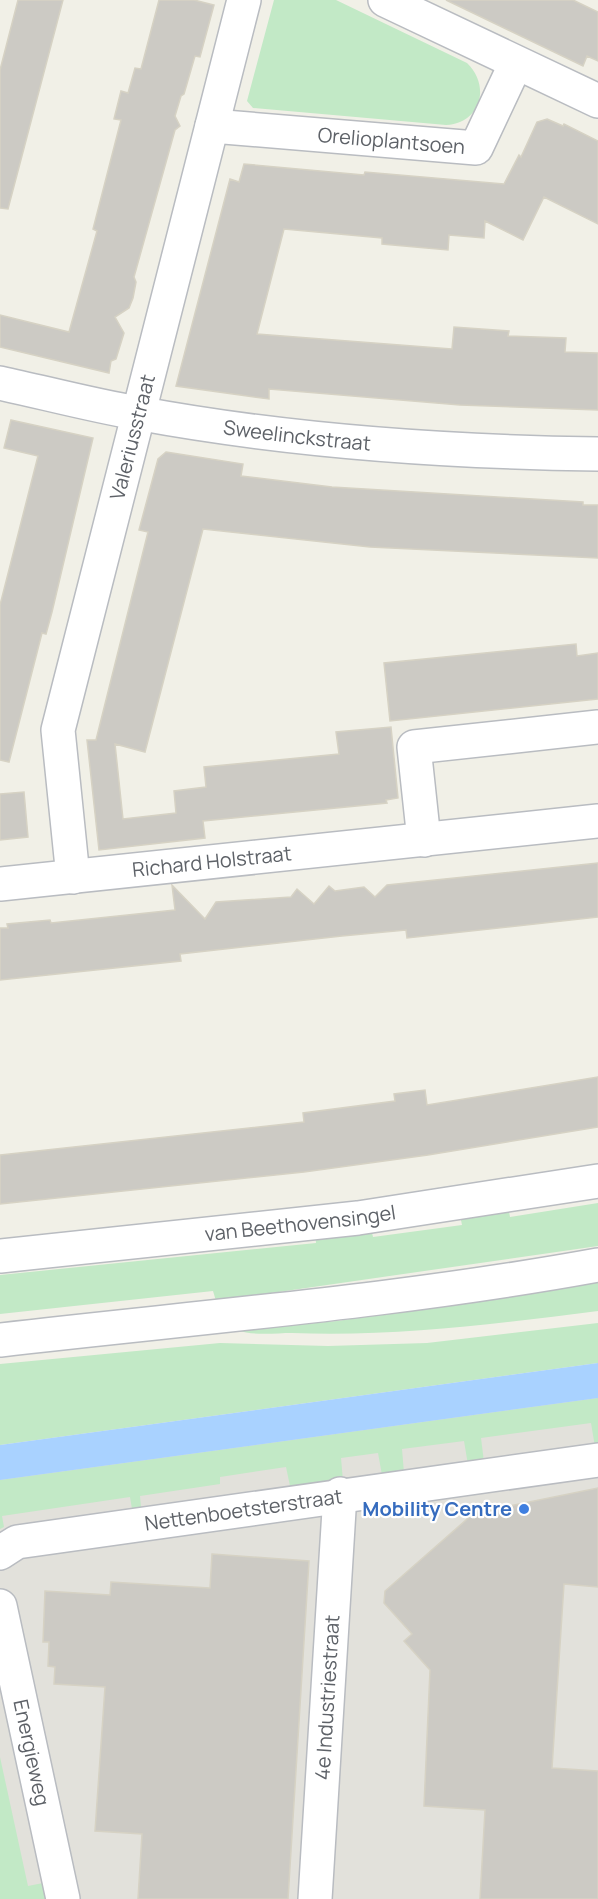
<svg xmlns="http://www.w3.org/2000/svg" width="598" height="1899" font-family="Manrope,sans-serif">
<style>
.industrial{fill:#e2e1db}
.green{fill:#c2e9c6}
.water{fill:#a9d2ff}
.building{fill:#cccac4;stroke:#d6d2c4;stroke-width:1.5}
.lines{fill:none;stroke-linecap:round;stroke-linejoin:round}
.minor-casing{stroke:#b9bcc1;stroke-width:36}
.minor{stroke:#fff;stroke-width:33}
.shop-dot{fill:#3f7fe0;stroke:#fff;stroke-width:2}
.labels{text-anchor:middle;stroke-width:4.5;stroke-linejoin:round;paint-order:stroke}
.street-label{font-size:20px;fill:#5e6268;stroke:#fff}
.shop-label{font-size:20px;font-weight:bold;fill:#366cbe;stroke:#fff;text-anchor:end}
</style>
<rect width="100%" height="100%" fill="#f1f0e7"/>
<!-- industrial -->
<path class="industrial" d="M598 1375V1899H0V1462Z"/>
<!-- green -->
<path class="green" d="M274 0H336L467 63C491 86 481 123 446 125L253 108 247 101Z
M598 1203V1246L216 1301 213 1291 0 1314V1275L316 1243 315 1231 370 1224 373 1237 462 1225 460 1215 508 1206 510 1217Z
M598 1282V1311C496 1324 395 1337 292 1333 276 1333 251 1336 238 1330L337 1321Z
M598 1323V1363L0 1445V1364L220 1343 328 1346 427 1343Z
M598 1398V1446L595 1447 591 1423 481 1438 484 1462 468 1465 464 1441 402 1449 404 1473 382 1475 378 1453 341 1458 343 1481 290 1486 286 1467 220 1477V1484L140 1496 141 1507 132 1509 130 1497 2 1516 4 1527 0 1529V1480Z
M0 1757 28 1886 43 1883 46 1899H0Z"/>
<!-- water -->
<path class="water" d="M598 1363V1398L0 1480V1445Z"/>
<!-- building -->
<path class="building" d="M18 0H63L8 209 0 208V70Z
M159 0H194L214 5 200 57 195 56 184 94 181 96 175 116 180 126 175 130 134 277 136 282 133 298 129 308 115 317 124 333 116 359 111 361 109 373 0 347V315L69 332 97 231 93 229 121 120 114 119 121 91 128 93 135 68 141 69Z
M446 0H573L598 12V61L587 56 583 66Z
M547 119 563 126 564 124 598 141V224L544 197 523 240 485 221 484 238 449 235 448 250 382 244V238L284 229 257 334 452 349 454 327 509 331 508 336 566 338 565 352 598 353V410L460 405 269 389V399L176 386 230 179 239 182 244 164 364 175 365 172 504 184 519 155 521 157 537 122Z
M11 420 93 438 52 612 46 634 42 633 9 762 0 760V605L38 456 4 448Z
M166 452 243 464 241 476 332 487 583 502V505H598V558L370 547 203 529 145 752 115 744 123 819 176 813 174 791 206 787 204 767 339 754 336 732 391 727 398 798 386 800 387 803 203 821 205 838 99 850 87 740H96L148 532 139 530 158 459Z
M576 644 577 656 598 653V699L390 721 384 663Z
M24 792 28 837 0 840V794Z
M598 863V917L407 938 406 930 342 936 180 954 181 961 0 980V928H8L7 924 50 920 51 923 175 910 172 885 205 919 216 902 291 897 297 889 314 904 329 886 335 891 364 887 375 897 387 885Z
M598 1077V1127L428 1155 304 1172 0 1204V1155L304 1122 303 1113 395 1101 394 1094 425 1090 427 1105Z
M598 1488V1587L564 1584 552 1768 598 1771V1899H480L485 1810 424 1806 430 1670 404 1641 412 1634 384 1603 385 1591 474 1513Z
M212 1554 309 1561 288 1899H138L142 1834 95 1831 105 1687 54 1684 55 1667 48 1666 49 1642H43L45 1591 110 1595 111 1582 210 1588Z"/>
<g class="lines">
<defs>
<g id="minor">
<path d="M385 0 598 101"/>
<path id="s1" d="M212 126 476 148 516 63"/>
<path id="s2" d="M0 383C46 393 91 405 137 413 288 441 445 452 598 454"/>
<path d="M424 840 414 747 598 727"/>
<path id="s3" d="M73 877 58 730 244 0"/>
<path id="s4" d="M0 884 598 821"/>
<path id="s5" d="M0 1256 358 1218 598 1181"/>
<path d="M0 1340C199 1317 401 1301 598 1265"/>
<path id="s6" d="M0 1553 17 1542 598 1460"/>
<path id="s7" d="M0 1606 63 1899"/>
<path id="s8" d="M315 1899 340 1494"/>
</g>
</defs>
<!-- minor casing -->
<use href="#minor" class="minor-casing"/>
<!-- minor -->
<use href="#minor" class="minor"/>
</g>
<!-- markers -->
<circle class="shop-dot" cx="524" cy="1509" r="6"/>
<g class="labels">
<!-- street labels -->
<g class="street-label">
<text dy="7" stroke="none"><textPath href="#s1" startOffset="180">Orelioplantsoen</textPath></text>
<text dy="7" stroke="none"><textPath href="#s2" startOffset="302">Sweelinckstraat</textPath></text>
<text dy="7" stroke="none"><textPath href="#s3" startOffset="450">Valeriusstraat</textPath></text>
<text dy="7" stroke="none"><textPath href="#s4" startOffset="213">Richard Holstraat</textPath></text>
<text dy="7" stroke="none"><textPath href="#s5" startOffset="302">van Beethovensingel</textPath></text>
<text dy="7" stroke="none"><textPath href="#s6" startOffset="249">Nettenboetsterstraat</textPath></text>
<text dy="7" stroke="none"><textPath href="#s8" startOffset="202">4e Industriestraat</textPath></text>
<text dy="7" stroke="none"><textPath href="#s7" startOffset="150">Energieweg</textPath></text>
</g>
<!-- shop labels -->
<g class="shop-label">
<text x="512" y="1516">Mobility Centre</text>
</g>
</g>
</svg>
